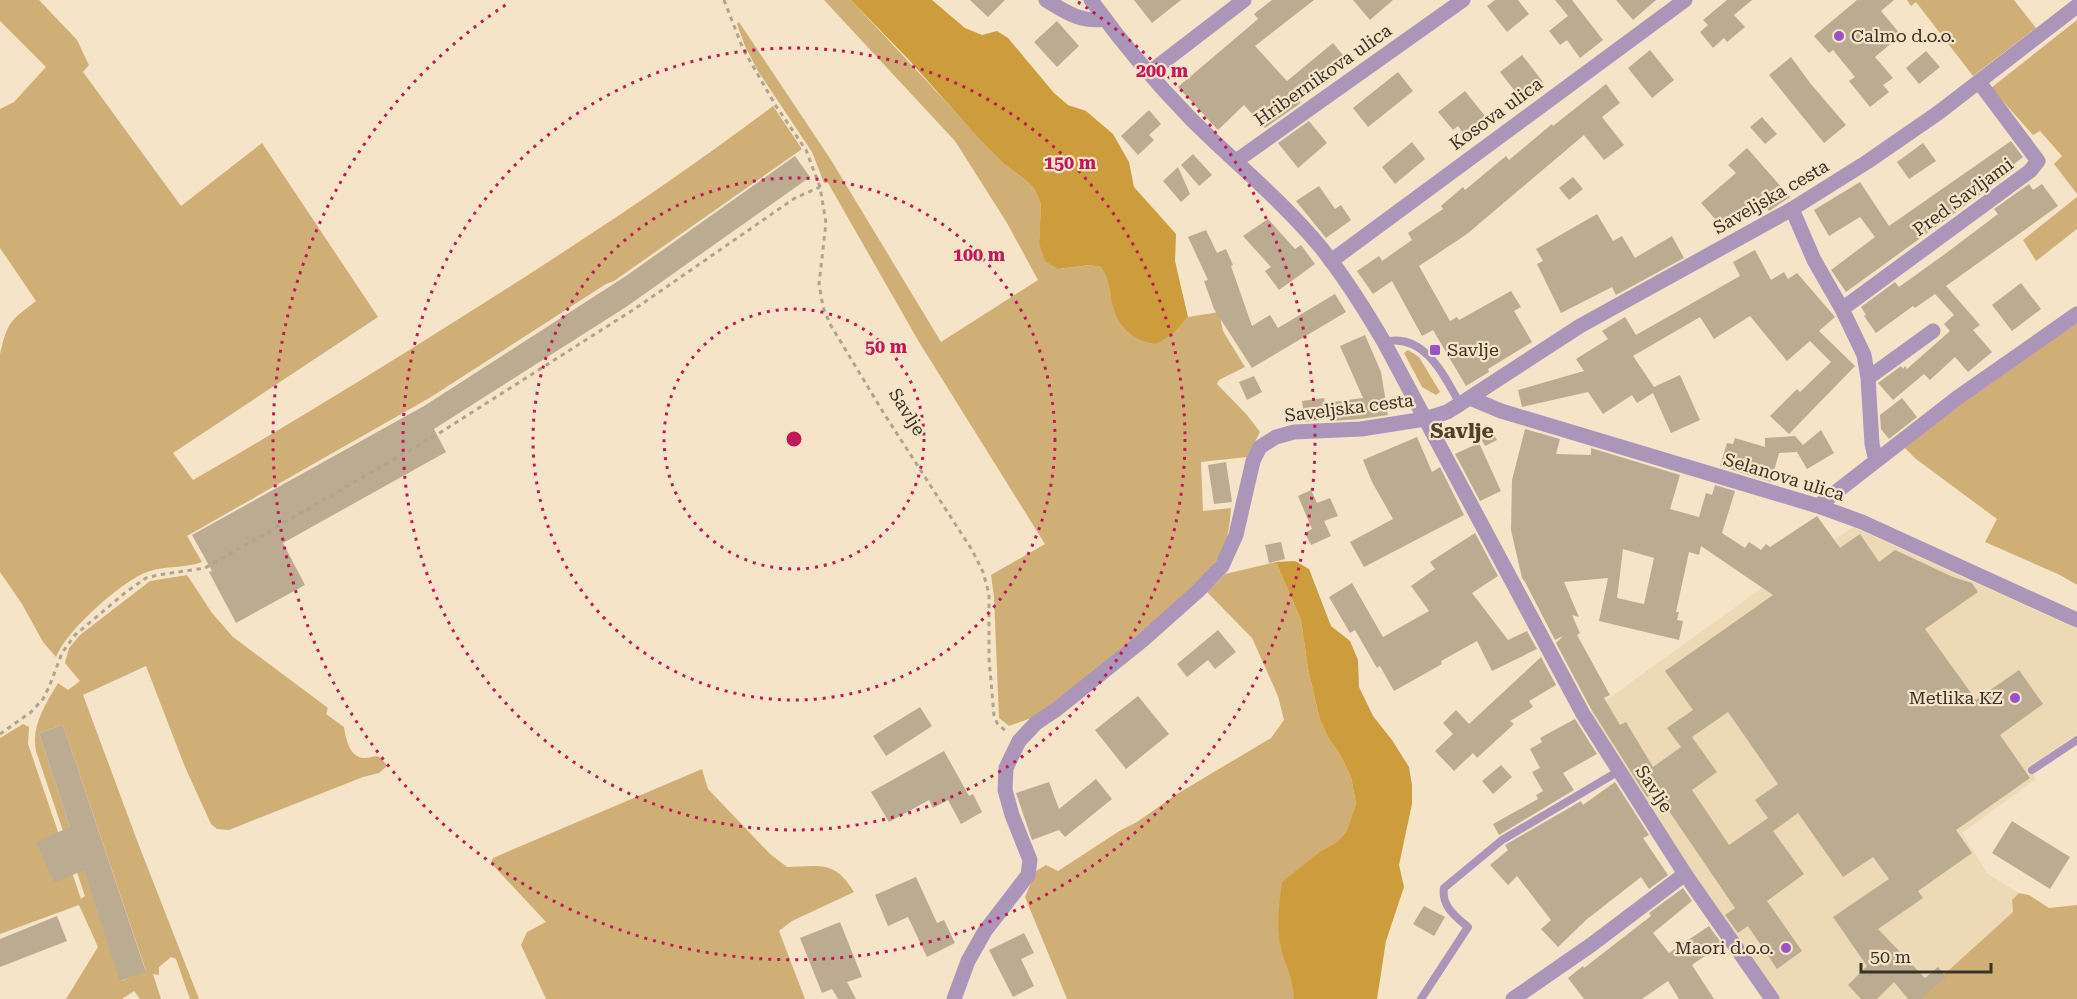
<svg xmlns="http://www.w3.org/2000/svg" width="2077" height="999" font-family="'Roboto Serif',serif">
<style>
.built{fill:#eed9b6}
.green{fill:#d0af76;fill-rule:evenodd}
.forest{fill:#cd9c3c}
.building{fill:#bbab90;fill-rule:evenodd}
.lines{fill:none;stroke-linecap:round;stroke-linejoin:round}
.path{stroke:#b1a48e;stroke-width:3;stroke-dasharray:4.5 4.5;stroke-linecap:butt}
.service{stroke:#ab96ba;stroke-width:8}
.minor{stroke:#ab96ba;stroke-width:15}
.tertiary{stroke:#ab96ba;stroke-width:15}
.ring{fill:none;stroke:#c2185b;stroke-width:3;stroke-dasharray:3 6}
.poi-dot{fill:#9a52c6;stroke:#f5e4c8;stroke-width:2}
.labels{text-anchor:middle;stroke-width:4.5;stroke-linejoin:round;paint-order:stroke}
.poi-label{font-size:18px;fill:#383227;stroke:#f5e4c8;text-anchor:start}
.street-label{font-size:18px;fill:#383227;stroke:#f5e4c8}
.quarter-label{font-size:21px;font-weight:bold;fill:#50422a;stroke:#f5e4c8}
.centre{fill:#c2185b;stroke:#f5e4c8;stroke-width:3}
.ring-label{font-size:18px;text-anchor:middle;font-weight:bold;fill:#c2185b;stroke:#f5e4c8;stroke-width:4.5;stroke-linejoin:round;paint-order:stroke}
</style>
<rect width="100%" height="100%" fill="#f5e4c8"/>
<!-- built -->
<path class="built" d="M1853 527 2077 629V734L2028 767 2036 779 1962 833 1988 874 2019 893 2012 900 2013 912 1917 999H1780L1643 802 1587 714 1777 577Z"/>
<!-- green -->
<path class="green" d="M0 0H39L77 40 89 65 83 72 181 206 262 143 378 317 173 453 193 480C282 429 370 375 457 320 565 252 671 183 773 106L802 149 614 281 606 284 431 397 187 536 202 562C183 569 161 565 142 574 116 587 66 631 56 657L43 642 22 604 0 572V354C8 321 10 321 36 301L0 248V109L14 102 46 67 0 21Z
M824 0H851L1003 163 1023 178 1034 188 1041 204 1039 243 1059 269 1090 265 1101 267 1109 278 1110 295 1173 334 1188 317 1219 312 1223 331 1245 367 1219 380 1217 384 1247 415 1260 432 1247 457 1201 462 1203 511 1231 508C1229 545 1221 556 1198 585L1051 706 1034 717 1009 726 999 718 994 597 991 575 1045 544 919 342 828 183H824L812 152 758 71 745 46 737 24 739 22 831 160 941 342 1038 280 1007 223 955 141Z
M1907 0H2014L2036 28 1973 76 1916 2 1911 6Z
M2077 20V194L2054 164 2062 156 2040 131 2033 135 1991 88Z
M2077 197V229L2036 261 2023 240Z
M2077 319V585L2060 575 1985 542 1997 519 1916 459 1903 446Z
M1408 350 1419 357 1440 392 1436 395 1422 387 1404 353Z
M1276 562 1301 620 1308 669 1320 720 1329 739 1341 756 1351 777 1356 804 1346 832 1337 842 1321 851 1304 866 1280 898V945L1294 990V999H1067L1025 897 1036 871 1046 865 1058 871 1121 830 1137 822 1177 794 1271 738 1284 720 1278 696 1252 638 1207 592 1225 574Z
M187 575 212 613 233 637 328 708 326 714 344 727C346 739 349 756 363 758 375 759 377 750 387 766L379 773 363 777 229 830 217 829 211 824 185 767 146 666 83 695 138 843 199 999H190L176 959 171 957 159 967V975L153 974 161 999H140L134 991 122 999H66L98 947 79 905 0 934V738L23 724 29 727 28 744 81 899 85 896 36 751C31 726 45 705 58 683L68 690 80 681 65 663 69 648 80 635 150 581ZM63 725 146 971 121 981 39 733Z
M702 769 708 789 770 854 787 867C820 866 835 860 854 892L792 921 779 931 805 999H546L521 945 527 932 546 922 491 863 493 858Z
M2019 893 2029 895 2049 908 2077 905V999H1917L2013 912 2012 900Z"/>
<!-- forest -->
<path class="forest" d="M851 0H932L965 28 982 35 997 31 1008 38 1054 93 1068 105 1086 111 1113 134 1129 162 1134 187 1176 234 1175 261 1188 317 1173 334 1156 344C1129 340 1116 324 1111 298 1108 284 1110 280 1101 267L1090 265 1058 269 1045 261 1039 243 1041 204 1034 188 1023 178 1003 163 976 135 909 60Z
M1295 561 1309 569 1331 626 1350 641 1358 660 1359 687 1373 716 1392 740 1409 767 1412 785V804L1399 865 1404 887 1386 941 1377 999H1294C1294 982 1285 965 1281 949 1276 927 1279 904 1282 882L1321 851 1337 842 1346 832 1356 804 1351 777 1341 756 1329 739 1320 720 1308 669 1301 620 1276 562Z"/>
<!-- building -->
<path class="building" d="M970 0H1005L988 17Z
M1134 0H1181L1152 23Z
M1272 0H1314L1255 46 1287 81 1333 43 1346 59 1297 99 1301 102 1298 105 1265 128 1244 105 1218 130 1178 87 1258 19 1254 14Z
M1353 0H1393L1370 20Z
M1495 0H1518L1529 14 1507 32 1487 6Z
M1555 0H1572L1603 40 1580 58 1567 40 1560 45 1549 31 1568 16Z
M1616 0H1656L1633 20Z
M1727 0H1752L1734 15 1745 27 1727 42 1724 38 1713 48 1700 32 1708 25 1703 20Z
M1857 0H1894L1881 11 1901 35 1875 57 1893 78 1883 85 1889 92 1870 107 1849 81 1855 77 1833 50 1829 53 1814 36Z
M1057 21 1079 46 1057 67 1034 42Z
M1650 50 1674 80 1652 98 1628 68Z
M1926 51 1940 67 1919 84 1906 68Z
M1522 55 1543 82 1521 99 1500 72Z
M1791 57 1810 83 1846 125 1824 143 1769 75Z
M1398 72 1413 91 1368 127 1353 108Z
M1606 84 1620 103 1602 117 1624 145 1604 160 1584 135 1467 234 1419 266 1450 321 1457 317 1459 320 1511 291 1521 307 1514 311 1532 342 1488 369 1489 372 1466 386 1433 330 1422 336 1392 281 1373 294 1357 271 1379 256 1382 261 1412 240 1408 233 1443 209 1441 206 1463 187 1465 190 1506 156 1509 160 1552 124 1553 126Z
M1465 91 1489 121 1467 138 1458 126 1453 130 1438 112Z
M1149 110 1161 124 1149 135 1154 140 1138 155 1121 136Z
M1762 117 1777 134 1765 144 1750 127Z
M1309 121 1327 143 1298 168 1278 143Z
M2011 141 2023 157 2014 164 2017 168 1846 292 1831 270 1875 237 1860 217 1829 236 1814 210 1860 182 1889 226Z
M1412 142 1425 159 1395 184 1382 167Z
M1923 143 1936 161 1909 179 1897 162Z
M1747 148 1790 197 1769 211 1758 198 1723 228 1701 203 1736 173 1728 165Z
M1193 154 1212 175 1199 186 1181 165Z
M795 156 810 177 626 307 434 429 446 452 283 543 305 585 236 623 209 572 212 571 192 535 424 406 626 276Z
M1178 167 1190 194 1181 202 1163 181Z
M1573 177 1583 189 1569 200 1559 188Z
M2029 184 2033 190 2042 184 2058 206 1946 286 1980 325 1973 330 1992 352 1968 372 1955 357 1930 380 1924 374 1893 400 1878 383 1901 366 1903 369 1905 366 1907 369 1950 331 1944 324 1954 315 1935 294 1915 308 1913 306 1876 333 1864 316 1866 315 1861 307 1895 282 1899 287 1945 254 1998 214 1994 209Z
M1319 186 1335 209 1341 205 1351 220 1326 238 1296 201Z
M1597 214 1613 241 1622 236 1635 258 1672 236 1684 258 1616 295 1612 287 1561 313 1537 264 1543 261 1536 249Z
M1268 219 1295 249 1301 245 1315 264 1279 290 1265 271 1271 267 1243 236Z
M1206 230 1217 253 1226 249 1233 265 1231 266 1252 326 1270 315 1278 328 1335 294 1346 312 1252 368 1214 309 1204 281 1208 280 1188 237Z
M1755 250 1771 280 1784 272 1788 279 1797 273 1835 317 1819 331 1855 366 1789 434 1770 416 1797 389 1800 392 1831 362 1810 341 1787 361 1750 316 1714 339 1700 317 1633 356 1654 387 1680 375 1700 420 1671 433 1653 393 1637 403 1632 395 1603 414 1588 392 1522 407 1518 390 1584 371 1576 359 1608 339 1602 331 1625 317 1636 335 1740 276 1733 262Z
M2021 283 2041 309 2012 331 1992 305Z
M1365 335 1381 372 1388 415 1360 419 1332 421 1331 418 1305 422 1302 401 1324 398 1325 403 1363 398 1340 346Z
M1254 376 1262 392 1247 400 1239 382Z
M1902 398 1917 417 1889 439 1881 429 1880 415Z
M1489 425 1497 440 1485 446 1477 432Z
M1525 429 1560 439 1556 454 1591 455V448L1680 475 1670 509 1699 517 1706 493 1712 495 1715 485 1735 491 1722 533 1745 548 1749 542 1761 550 1766 544 1770 547 1817 516 1840 548 1860 534 1879 562 1895 550 1953 577 1972 583 1978 592 1925 629 1976 700 2019 670 2043 704 2000 735 2030 778 1956 830 1972 853 1918 891 1923 898 1878 929 1925 978 1938 967 1946 977 1921 999H1908L1894 982 1877 999H1861L1848 985 1867 966 1833 917 1889 879 1873 857 1843 877 1798 813 1773 831 1804 874 1767 901 1802 951 1777 969 1748 926 1738 933 1725 915 1735 908 1656 792 1647 797 1591 709 1556 643 1563 636 1555 640 1525 582 1522 578 1511 530 1512 480ZM1701 546 1773 595 1665 671 1693 710 1667 728 1681 747 1653 767 1626 722 1620 725 1604 698 1610 695 1577 635 1580 633 1572 615 1579 617 1564 582 1608 578 1599 621 1679 640 1683 621 1677 620 1679 612H1676L1689 552 1699 555ZM1623 549 1654 558 1644 604 1617 598ZM1728 712 1778 784 1755 800 1768 818 1729 845 1692 790 1717 772 1692 737Z
M1821 430 1834 453 1807 469 1797 452 1779 453 1771 482 1720 466 1727 443 1733 444 1735 438 1765 447V438L1795 436 1803 445Z
M1417 437 1432 472 1440 467 1464 515 1364 567 1350 542 1393 519 1372 482 1363 460Z
M1479 443 1501 491 1480 501 1455 454Z
M1226 462 1232 502 1214 504 1208 465Z
M1311 490 1317 503 1330 498 1338 516 1324 521 1331 536 1311 545 1305 533 1312 529 1298 496Z
M1475 533 1498 576 1472 593 1508 640 1527 631 1537 649 1492 671 1477 641 1441 661 1442 664 1394 691 1380 666 1377 668 1355 630 1350 633 1329 597 1352 583 1383 637 1429 611 1411 586 1435 569 1430 562Z
M1281 542 1285 559 1269 563 1265 545Z
M1218 630 1236 652 1215 669 1208 660 1187 677 1177 664Z
M1541 657 1556 685 1529 701 1533 707 1510 721 1514 724 1477 758 1473 753 1454 771 1435 751 1453 734 1443 723 1456 710 1469 724Z
M1138 696 1169 734 1126 769 1095 730Z
M920 707 932 726 886 756 873 736Z
M1575 719 1597 754 1563 773 1574 790 1499 835 1493 824 1538 799 1536 795 1543 791 1532 772 1540 768 1530 749 1542 742 1540 738Z
M63 725 146 972 120 981 84 870 54 883 36 842 70 827 39 733Z
M944 751 969 796 973 794 982 812 961 824 948 800 933 808 929 800 889 822 871 792Z
M1501 765 1512 777 1493 794 1482 781Z
M1096 779 1112 799 1065 837 1059 830 1032 840 1016 793 1049 782 1059 809Z
M1615 782 1649 835 1643 838 1668 875 1649 889 1641 877 1586 920 1558 947 1541 929 1551 920 1517 876 1508 885 1490 865 1508 850 1505 845 1581 801 1583 805Z
M2012 821 2070 857 2050 889 1992 853Z
M916 877 937 923 944 920 955 943 927 957 908 917 888 926 875 895Z
M1683 888 1692 901 1653 933 1669 953 1709 926 1722 944 1692 965 1714 999H1679L1668 981 1642 999H1584L1568 978 1583 966 1584 968 1651 916 1649 913Z
M1424 906 1445 917 1434 936 1413 924Z
M57 916 67 941 0 967V939Z
M840 922 862 977 847 982 856 999H838L832 989 822 993 800 938Z
M1024 933 1034 953 1021 959 1034 986 1013 997 989 950Z"/>
<g class="lines">
<!-- path -->
<path class="path" d="M724 0 743 49 776 106 806 150 820 187 826 223 819 284 823 307 830 324 883 412 972 550 983 572 989 594V659L994 715 997 723 1008 733
M0 734 31 712 43 699 49 687 62 653 75 635 126 592 146 578 158 575 205 568 438 434 636 308 795 198 820 187"/>
<!-- service -->
<path class="service" d="M1384 342C1424 332 1444 375 1460 404
M2032 770 2077 740
M1421 999 1468 927C1456 917 1441 906 1444 888L1502 840 1619 771"/>
<!-- minor -->
<path class="minor" d="M1046 0C1066 12 1081 23 1105 19
M1149 73 1244 0
M1236 161 1463 0
M1792 209 1814 260 1842 309 1864 355 1868 378 1872 444 1876 461 1818 506
M1331 261 1685 0
M1842 309 2030 171 2038 161 1979 82
M1868 378 1933 331
M1470 398 1501 411 1818 506 1862 522 2077 620
M1876 461 1957 398 2077 314
M954 999 968 961 985 931 1028 875 1030 860 1012 815 1005 790 1006 768 1019 741 1036 723 1057 709 1143 640 1198 591 1222 566 1236 535 1253 461 1260 447 1276 437 1294 432 1361 429 1425 419
M1513 999 1591 945 1685 874"/>
<!-- tertiary -->
<path class="tertiary" d="M1091 0C1121 42 1155 82 1191 119 1233 161 1279 198 1318 244 1343 274 1364 308 1384 342L1583 714 1685 874 1772 999
M1425 419 1447 412 1460 404 1580 326 1792 209 1867 162 1938 113 2077 6"/>
</g>
<!-- distance rings -->
<g class="ring">
<circle cx="794" cy="439" r="130"/>
<circle cx="794" cy="439" r="261"/>
<circle cx="794" cy="439" r="391"/>
<path d="M1078 2A521 521 0 1 1 510 2"/>
</g>
<!-- markers -->
<g class="poi-dot">
<circle cx="1839" cy="36" r="6"/>
<rect x="1429" y="344" width="12" height="12" rx="3"/>
<circle cx="2015" cy="698" r="6"/>
<circle cx="1786" cy="948" r="6"/>
</g>
<g class="labels">
<!-- poi labels -->
<g class="poi-label">
<text x="1851" y="42">Calmo d.o.o.</text>
<text x="1447" y="356">Savlje</text>
<text x="2003" y="704" text-anchor="end">Metlika KZ</text>
<text x="1774" y="954" text-anchor="end">Maori d.o.o.</text>
</g>
<!-- street labels -->
<g class="street-label">
<text transform="translate(1323 75) rotate(-35)" y="6">Hribernikova ulica</text>
<text transform="translate(1496 114) rotate(-36)" y="6">Kosova ulica</text>
<text transform="translate(1771 197) rotate(-30)" y="6">Saveljska cesta</text>
<text transform="translate(1963 197) rotate(-36)" y="6">Pred Savljami</text>
<text transform="translate(1349 408) rotate(-7)" y="6">Saveljska cesta</text>
<text transform="translate(907 412) rotate(58)" y="6">Savlje</text>
<text transform="translate(1784 477) rotate(17)" y="6">Selanova ulica</text>
<text transform="translate(1654 789) rotate(57)" y="6">Savlje</text>
</g>
<!-- quarter labels -->
<g class="quarter-label">
<text x="1462" y="438">Savlje</text>
</g>
</g>
<circle cx="794" cy="439" r="9" class="centre"/>
<g class="ring-label">
<text x="1162" y="77">200 m</text>
<text x="1070" y="169">150 m</text>
<text x="979" y="261">100 m</text>
<text x="886" y="353">50 m</text>
</g>
<!-- scale -->
<path d="M1861 963v9h130v-9" fill="none" stroke="#383227" stroke-width="3"/>
<text x="1870" y="963" font-size="18" fill="#383227" stroke="#f5e4c8" stroke-width="4.5" paint-order="stroke">50 m</text>
</svg>
